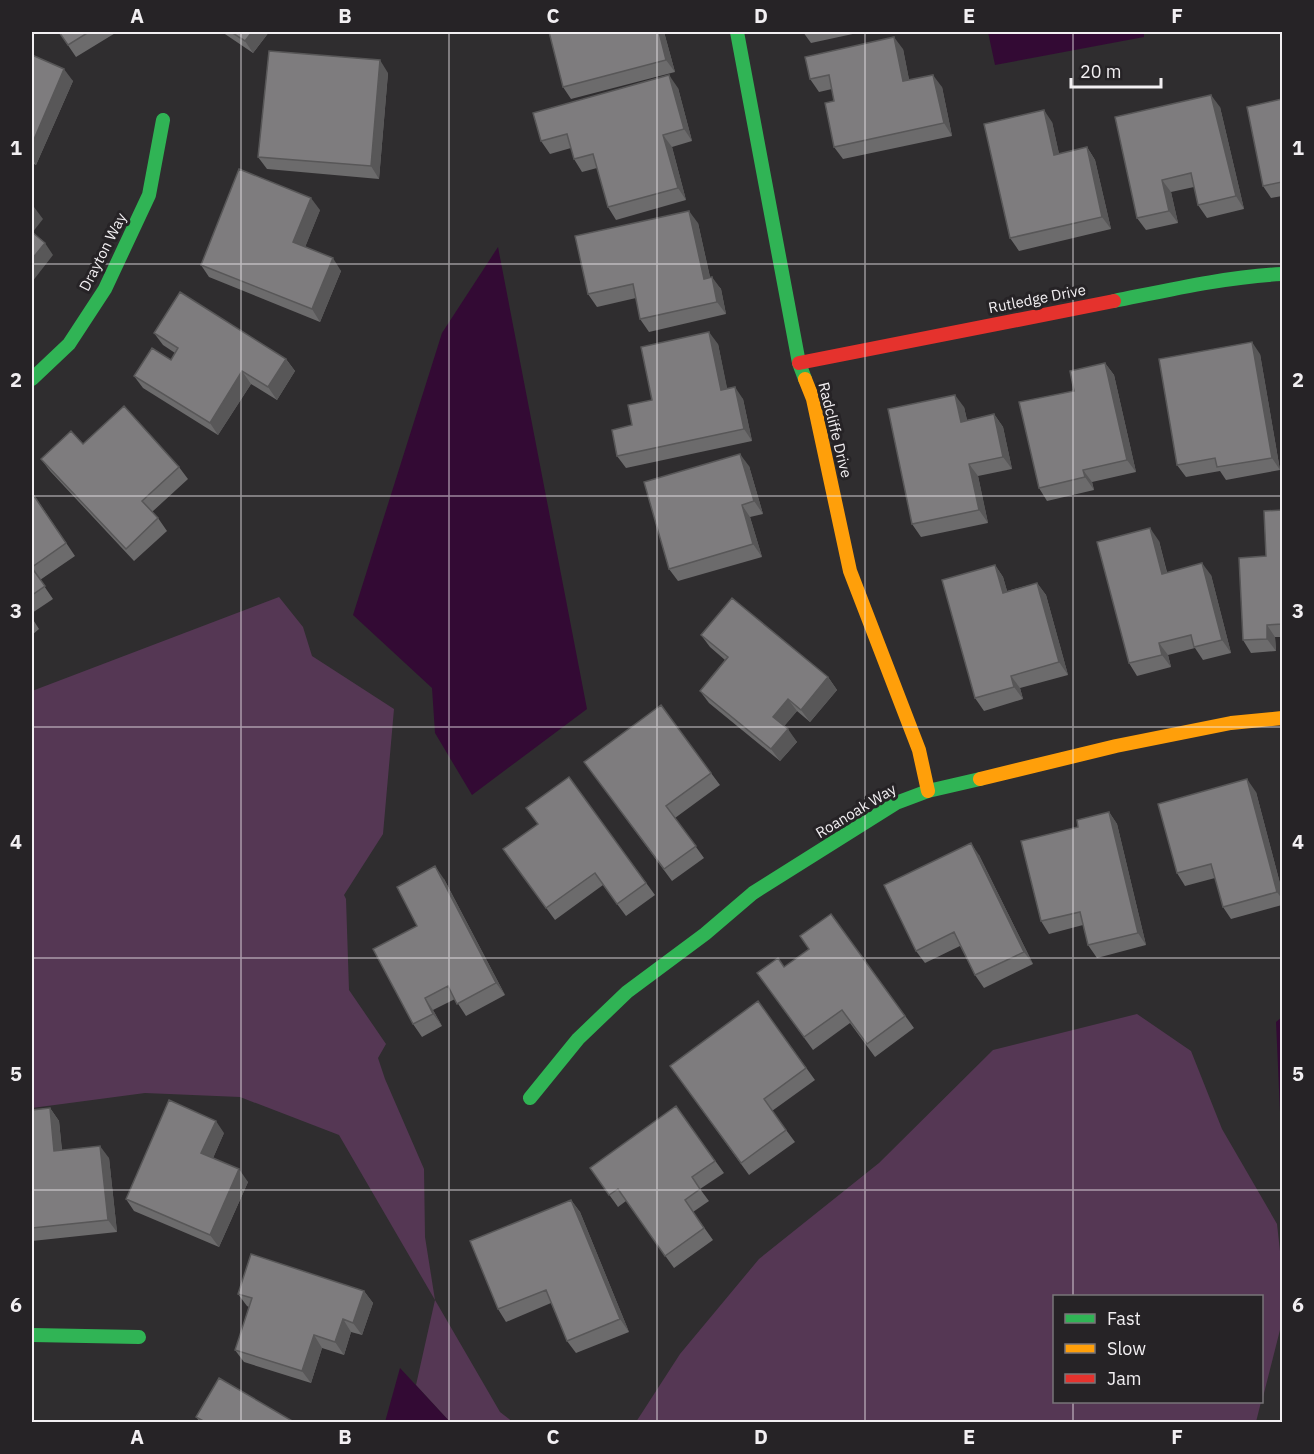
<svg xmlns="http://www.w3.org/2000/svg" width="1314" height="1454" font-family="'IBM Plex Sans',sans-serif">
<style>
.green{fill:#553754}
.water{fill:#330a34}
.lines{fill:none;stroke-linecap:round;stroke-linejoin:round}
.fast{stroke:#30b455;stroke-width:14}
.slow{stroke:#ff9f0a;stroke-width:14}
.jam{stroke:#e5322d;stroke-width:14}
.wall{fill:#6c6b6c}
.shaded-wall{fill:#585758}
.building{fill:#7e7c7e;stroke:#585758;stroke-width:1.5}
.grid{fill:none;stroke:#f2eff2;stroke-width:1.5;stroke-opacity:0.55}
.labels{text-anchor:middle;stroke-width:6;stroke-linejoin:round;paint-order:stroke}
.street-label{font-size:15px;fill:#f2eff2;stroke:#262326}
.neatline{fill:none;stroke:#f2eff2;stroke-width:2}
.grid-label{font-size:20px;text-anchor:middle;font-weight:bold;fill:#f2eff2}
</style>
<rect width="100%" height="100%" fill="#2f2d2f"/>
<!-- green -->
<path class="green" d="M279 597 303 627 312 656 394 709 383 834 344 895 346 899 349 990 386 1044 378 1058 385 1079 424 1169 425 1237 435 1300 500 1412 513 1422H450L416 1385 435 1300 339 1135 240 1097 145 1093 32 1108V691Z
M1137 1014 1191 1051 1222 1129 1277 1224 1282 1269V1322L1262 1401V1296H1054V1402H1261L1256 1422H636L680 1354 759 1259 879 1163 993 1050Z"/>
<!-- water -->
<path class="water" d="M988 32H1144V37L995 65Z
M498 247 587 709 472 795 435 733 432 688 353 615 442 333Z
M1282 1017V1116L1280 1112 1276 1022Z
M400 1368 450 1422H385Z"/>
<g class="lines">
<!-- fast -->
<path class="fast" d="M737 32 799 363 805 379
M1114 301C1169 290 1225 277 1282 274
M32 379 69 344 105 289 149 195 163 120
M530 1098 578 1039 627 992 705 934 753 893 896 803 928 791 980 779
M32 1335 139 1337"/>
<!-- slow -->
<path class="slow" d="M805 379 813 399 850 571 919 750 928 791
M980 779 1116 746 1231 723 1282 718"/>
<!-- jam -->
<path class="jam" d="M799 363 1114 301"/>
</g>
<!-- wall -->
<path class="wall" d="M59 32H117L76 57Z
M222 32H269L253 53Z
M664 32 675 72 571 99 563 87Z
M803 32H862L811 43Z
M903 49 909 80 942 87 952 136 843 159 834 147V101L832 89 819 92 810 79Z
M32 55 73 81 36 165 32 163Z
M388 73 379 179 267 169 258 157Z
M678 88 692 141 672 147 686 200 616 220 608 207 597 168 582 172 574 159 571 148 550 154 541 141Z
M1282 99V196L1271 198 1263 186Z
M1220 107 1244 209 1207 218 1198 205 1194 187 1171 192 1178 223 1146 230 1137 218 1115 117Z
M1052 122 1059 154 1087 147 1095 160 1111 229 1019 251 1010 238Z
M320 210 305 247 341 271 320 322 209 277 201 265Z
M698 223 710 277 721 289 726 314 649 332 640 319 636 298 597 307 588 294Z
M154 333 286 359 295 371 277 400 251 384 218 435 143 388 134 376 171 360 175 353 163 345Z
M718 344 727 389 743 399 752 441 626 468 617 456 632 425 652 400Z
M1260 354 1280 470 1226 480 1220 471 1186 477 1177 465Z
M1105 363 1114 375 1136 472 1092 482 1094 490 1047 501 1039 488 1074 391Z
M964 407 967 420 994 414 1003 427 1012 469 978 476 988 523 921 537 912 524Z
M83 444 179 467 188 479 152 512 158 518 167 531 134 561 50 471 41 459Z
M749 466 763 514 750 517 762 557 678 581 669 569Z
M32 492 75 556 40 580 53 599 32 613Z
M1282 510V637H1275L1276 651 1251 653 1243 640Z
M1159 541 1167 572 1211 575 1231 653 1203 660 1195 648 1168 655 1171 667 1137 676 1129 663Z
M995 565 1003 577 1007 591 1037 583 1046 595 1068 675 1020 688 1023 699 984 711 975 698Z
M32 618 39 629 32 635Z
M701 635 828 677 837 690 810 722 797 711 784 726 797 742 780 761 709 703 700 691 725 660 710 647Z
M711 773 720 785 675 818 704 858 672 881 593 774Z
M569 777 655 895 626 916 603 885 555 920 503 849 538 824Z
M1256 792 1282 891V905L1231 919 1223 907 1215 878 1185 886 1177 873Z
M1109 812 1117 824 1146 945 1097 958 1088 945 1083 925 1049 934 1041 921 1078 827Z
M979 855 1033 964 984 988 975 975 960 946 925 963 916 951Z
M444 879 505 995 466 1016 455 999 433 1010 442 1026 422 1037 413 1024 417 926Z
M831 914 914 1028 875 1057 850 1023 813 1050 757 973 784 967 809 949Z
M758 1001 815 1080 772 1111 795 1142 749 1175 670 1066Z
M676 1106 724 1173 700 1189 709 1201 693 1212 713 1240 674 1268 626 1201 618 1207 590 1168Z
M50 1108 59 1121 62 1150 109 1158 117 1232 32 1241V1110Z
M224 1133 213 1158 248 1182 219 1247 134 1211 126 1199Z
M571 1200 580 1212 629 1332 576 1353 567 1341 551 1303 506 1322 498 1309Z
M364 1291 373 1303 362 1335 351 1332 344 1355 322 1348 311 1383 244 1362 235 1350 249 1307 247 1306 238 1294Z
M196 1417 294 1422H200Z"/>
<!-- shaded-wall -->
<path class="shaded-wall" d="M252 32H269L253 53 245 41Z
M659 32H664L675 72 666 60Z
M894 37 903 49 912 94 903 81Z
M380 60 388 73 379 179 371 166Z
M64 69 73 81 36 165 32 158V144Z
M669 75 678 88 692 141 684 129Z
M933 75 942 87 952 136 944 123Z
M1211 95 1220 107 1244 209 1236 196Z
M1044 110 1052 122 1062 167 1054 155Z
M663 135 672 147 686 200 678 188Z
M1087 147 1095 160 1111 229 1102 217Z
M1162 180 1171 192 1178 223 1169 211Z
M311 198 320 210 302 255 293 242Z
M34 207 43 219 32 233V210Z
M689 211 698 223 713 291 704 279Z
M45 243 53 255 32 282V259Z
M333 258 341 271 320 322 312 309Z
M712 277 721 289 726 314 717 302Z
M709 332 718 344 730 402 721 390Z
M1252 342 1260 354 1280 470 1272 458Z
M286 359 295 371 277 400 268 387Z
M1105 363 1114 375 1136 472 1127 460Z
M242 371 251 384 218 435 210 423Z
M735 387 743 399 752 441 744 429Z
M955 395 964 407 970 434 961 422Z
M994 414 1003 427 1012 469 1003 457Z
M740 454 749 466 763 514 754 501Z
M969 464 978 476 988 523 979 510Z
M1083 470 1092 482 1094 490 1085 477Z
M742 505 750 517 762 557 753 544Z
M1150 528 1159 541 1170 586 1162 574Z
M1202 563 1211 575 1231 653 1222 640Z
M995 565 1003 577 1011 605 1003 593Z
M1037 583 1046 595 1068 675 1059 662Z
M1267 625 1275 637 1276 651 1267 639Z
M1159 643 1168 655 1171 667 1162 655Z
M1011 676 1020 688 1023 699 1014 687Z
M828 677 837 690 810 722 801 710Z
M788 699 797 711 781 730 773 717Z
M788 729 797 742 780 761 771 749Z
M1247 779 1256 792 1282 891V899L1277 892Z
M1109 812 1117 824 1146 945 1138 933Z
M971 843 979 855 1033 964 1024 952Z
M435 866 444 879 505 995 496 983Z
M425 998 433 1010 442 1026 433 1014Z
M50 1108 59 1121 63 1163 54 1151Z
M216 1121 224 1133 210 1165 201 1153Z
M100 1146 109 1158 117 1232 108 1220Z
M239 1169 248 1182 219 1247 210 1235Z
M571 1200 580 1212 629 1332 620 1319Z
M364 1291 373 1303 362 1335 353 1323Z
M343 1319 351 1332 344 1355 335 1342Z
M314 1335 322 1348 311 1383 302 1371Z"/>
<!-- building -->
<path class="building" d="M59 32H89L68 45Z
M231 32H252L245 41Z
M549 32H659L666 60 563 87Z
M894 37 903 81 933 75 944 123 834 147 825 103 834 101 829 75 810 79 805 57Z
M269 51 380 60 371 166 258 157Z
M32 55 64 69 32 144Z
M669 75 684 129 663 135 678 188 608 207 593 154 574 159 567 134 541 141 533 113Z
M1211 95 1236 196 1198 205 1191 173 1162 180 1169 211 1137 218 1115 117Z
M1282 99V182L1263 186 1247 107Z
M1044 110 1054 155 1087 147 1102 217 1010 238 984 124Z
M239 169 311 198 293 242 333 258 312 309 201 265Z
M689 211 704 279 712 277 717 302 640 319 633 284 588 294 575 236Z
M32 232 45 243 32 259Z
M180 292 286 359 268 387 242 371 210 423 134 376 152 348 171 360 178 348 154 333Z
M709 332 721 390 735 387 744 429 617 456 612 430 632 425 628 405 652 400 641 347Z
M1252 342 1272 458 1217 467 1215 458 1177 465 1159 359Z
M1105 363 1127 460 1083 470 1085 477 1039 488 1019 402 1074 391 1070 371Z
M955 395 961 422 994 414 1003 457 969 464 979 510 912 524 888 409Z
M124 406 179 467 142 501 158 518 126 549 41 459 71 431 83 444Z
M740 454 754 501 742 505 753 544 669 569 644 482Z
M32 493 66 543 32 567Z
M1282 510V624L1267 625V639L1243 640 1239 558 1266 556 1264 511Z
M1150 528 1162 574 1202 563 1222 640 1194 647 1191 635 1159 643 1162 655 1129 663 1097 542Z
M995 565 1003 593 1037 583 1059 662 1011 676 1014 687 975 698 942 580Z
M32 568 45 586 32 595Z
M732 598 828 677 801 710 788 699 773 717 788 729 771 749 700 691 728 657 701 635Z
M661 705 711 773 666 806 696 846 664 869 584 762Z
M569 777 646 883 617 904 595 873 546 908 503 849 538 824 526 808Z
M1247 779 1277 892 1223 907 1211 864 1177 873 1158 804Z
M1109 812 1138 933 1088 945 1080 912 1041 921 1021 841 1078 827 1077 820Z
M971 843 1024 952 975 975 954 932 916 951 884 885Z
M435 866 496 983 457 1004 448 986 425 998 433 1014 413 1024 373 949 417 926 397 887Z
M831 914 905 1016 867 1044 842 1010 804 1037 757 973 778 958 784 967 809 949 800 936Z
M758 1001 806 1068 764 1099 786 1130 741 1163 670 1066Z
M169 1100 216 1121 201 1153 239 1169 210 1235 126 1199Z
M676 1106 715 1161 692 1177 700 1189 685 1200 704 1228 665 1256 618 1189 609 1195 590 1168Z
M50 1108 54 1151 100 1146 108 1220 32 1228V1110Z
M571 1200 620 1319 567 1341 546 1290 498 1309 470 1241Z
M251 1254 364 1291 353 1323 343 1319 335 1342 314 1335 302 1371 235 1350 252 1298 238 1294Z
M219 1378 294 1422H205L196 1417Z"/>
<!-- grid -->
<path class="grid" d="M241 32V1422M449 32V1422M657 32V1422M865 32V1422M1073 32V1296M32 264H1282M32 496H1282M32 727H1282M32 958H1282M32 1190H1282M1073 1402V1422"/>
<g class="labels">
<!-- street labels -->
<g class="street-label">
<text transform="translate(103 252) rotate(-63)" y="5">Drayton Way</text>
<text transform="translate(1037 299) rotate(-11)" y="5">Rutledge Drive</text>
<text transform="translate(835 430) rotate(76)" y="5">Radcliffe Drive</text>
<text transform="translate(856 811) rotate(-31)" y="5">Roanoak Way</text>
</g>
</g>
<!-- border -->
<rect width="1314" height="1454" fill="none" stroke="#262326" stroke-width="66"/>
<!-- legend -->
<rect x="1053" y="1295" width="210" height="108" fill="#262326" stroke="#787578" stroke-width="1.5"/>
<rect x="1065" y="1314" width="30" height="9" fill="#30b455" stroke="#787578" stroke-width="1.5"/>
<text x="1107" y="1325" font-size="18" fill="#f2eff2">Fast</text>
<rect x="1065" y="1344" width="30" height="9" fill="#ff9f0a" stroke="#787578" stroke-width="1.5"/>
<text x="1107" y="1355" font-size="18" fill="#f2eff2">Slow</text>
<rect x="1065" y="1374" width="30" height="9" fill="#e5322d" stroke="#787578" stroke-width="1.5"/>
<text x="1107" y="1385" font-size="18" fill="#f2eff2">Jam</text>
<!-- scale -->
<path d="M1071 78v9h90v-9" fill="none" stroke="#f2eff2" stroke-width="3"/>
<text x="1080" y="78" font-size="18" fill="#f2eff2" stroke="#262326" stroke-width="4.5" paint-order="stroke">20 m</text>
<rect x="33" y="33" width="1248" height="1388" class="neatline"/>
<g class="grid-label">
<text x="137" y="23">A</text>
<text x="345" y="23">B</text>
<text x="553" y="23">C</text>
<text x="761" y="23">D</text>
<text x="969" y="23">E</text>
<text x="1177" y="23">F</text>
<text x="16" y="155">1</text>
<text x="1298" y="155">1</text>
<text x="16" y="387">2</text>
<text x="1298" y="387">2</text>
<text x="16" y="618">3</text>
<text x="1298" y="618">3</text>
<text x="16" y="849">4</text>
<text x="1298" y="849">4</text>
<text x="16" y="1081">5</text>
<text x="1298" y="1081">5</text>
<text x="16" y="1312">6</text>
<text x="1298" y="1312">6</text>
<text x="137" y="1444">A</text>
<text x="345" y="1444">B</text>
<text x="553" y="1444">C</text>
<text x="761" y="1444">D</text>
<text x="969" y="1444">E</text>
<text x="1177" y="1444">F</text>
</g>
</svg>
